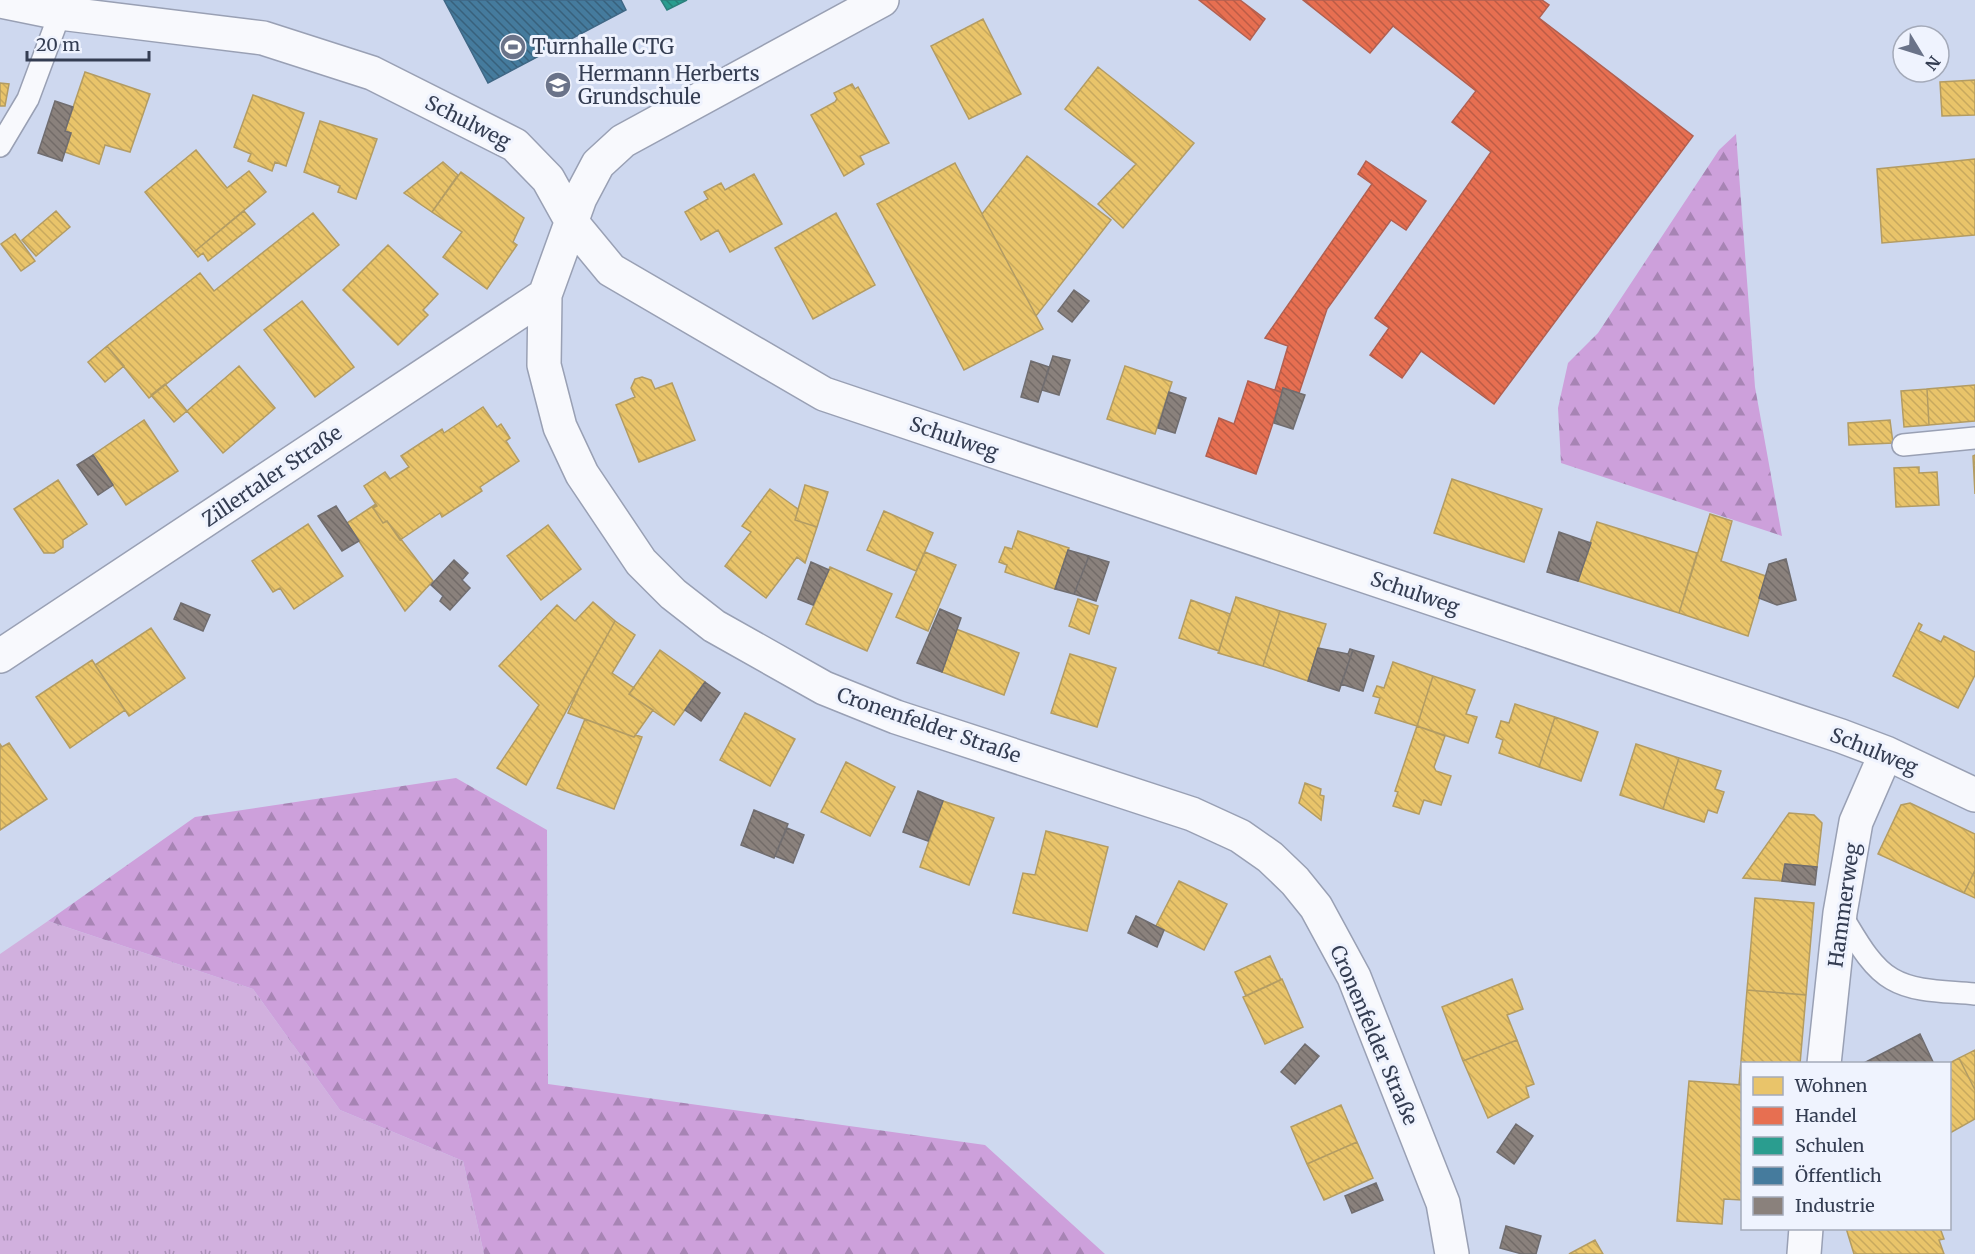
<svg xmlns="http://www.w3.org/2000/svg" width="1975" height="1254" font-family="Merriweather,serif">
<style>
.grass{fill:url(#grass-tufts)}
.forest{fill:url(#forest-firs)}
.homes{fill:url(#homes-back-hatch);stroke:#b39c63;stroke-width:1.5}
.shops{fill:url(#shops-back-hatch);stroke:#b16051;stroke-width:1.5}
.schools{fill:url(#schools-back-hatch);stroke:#2d807d;stroke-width:1.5}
.public{fill:url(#public-back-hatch);stroke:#406886;stroke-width:1.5}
.industry{fill:url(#industry-back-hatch);stroke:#706d6f;stroke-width:1.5}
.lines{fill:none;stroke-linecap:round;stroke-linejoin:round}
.service-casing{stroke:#99a0b4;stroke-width:24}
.minor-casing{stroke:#99a0b4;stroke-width:36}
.service{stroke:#f8f9fd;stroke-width:21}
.minor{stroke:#f8f9fd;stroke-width:33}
.labels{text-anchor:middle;stroke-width:6;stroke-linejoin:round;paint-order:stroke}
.poi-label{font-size:20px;fill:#343d52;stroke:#eff3fe;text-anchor:start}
.street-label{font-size:20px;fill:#343d52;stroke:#eff3fe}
</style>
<defs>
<pattern id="grass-tufts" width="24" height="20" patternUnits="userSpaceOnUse" patternTransform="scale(1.5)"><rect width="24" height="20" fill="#d1b0de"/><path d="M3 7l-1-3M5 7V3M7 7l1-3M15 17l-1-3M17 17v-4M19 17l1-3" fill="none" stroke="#aa90b7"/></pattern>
<pattern id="forest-firs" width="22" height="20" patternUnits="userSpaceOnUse" patternTransform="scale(1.5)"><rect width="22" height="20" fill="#cda0db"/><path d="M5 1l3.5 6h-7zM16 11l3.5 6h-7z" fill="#a784b4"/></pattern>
<pattern id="homes-back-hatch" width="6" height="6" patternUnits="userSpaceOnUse" patternTransform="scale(1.5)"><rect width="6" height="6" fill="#e9c46a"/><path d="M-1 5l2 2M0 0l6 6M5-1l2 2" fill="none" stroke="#c8a95e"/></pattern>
<pattern id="shops-back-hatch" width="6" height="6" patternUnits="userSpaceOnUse" patternTransform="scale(1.5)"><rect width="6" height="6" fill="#e76f51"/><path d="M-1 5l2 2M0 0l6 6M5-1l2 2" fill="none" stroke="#bc5c46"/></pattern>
<pattern id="schools-back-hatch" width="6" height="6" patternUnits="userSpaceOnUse" patternTransform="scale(1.5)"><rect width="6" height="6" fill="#2a9d8f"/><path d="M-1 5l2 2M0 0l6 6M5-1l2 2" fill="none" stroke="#258177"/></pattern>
<pattern id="public-back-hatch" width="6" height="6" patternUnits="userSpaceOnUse" patternTransform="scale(1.5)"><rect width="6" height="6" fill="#457b9d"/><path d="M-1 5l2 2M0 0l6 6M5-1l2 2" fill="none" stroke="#38617c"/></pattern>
<pattern id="industry-back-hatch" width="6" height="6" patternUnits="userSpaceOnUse" patternTransform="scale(1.5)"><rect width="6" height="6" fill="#8a817c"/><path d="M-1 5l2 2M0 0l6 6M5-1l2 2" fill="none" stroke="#726b68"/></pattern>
</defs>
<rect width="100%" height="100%" fill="#ced8ef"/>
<!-- grass -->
<path class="grass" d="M48 921 253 989 340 1110 463 1161 484 1254H0V954Z"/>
<!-- forest -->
<path class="forest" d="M1736 134 1755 387 1782 536 1561 463 1558 408 1568 363 1598 333 1719 150Z
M456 778 547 830 548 1084 985 1145 1105 1254H484L463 1161 340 1110 253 989 48 921 195 817Z"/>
<!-- homes -->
<path class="homes" d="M983 19 1021 94 969 119 931 46Z
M1098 67 1194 143 1123 228 1098 204 1136 164 1065 109Z
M85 72 150 94 130 152 105 145 99 164 65 152 71 133 65 131Z
M1975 80V115L1942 116 1940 82Z
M0 83 9 84 5 106H0Z
M852 84 855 89 858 87 889 143 860 156 864 164 844 176 811 115 835 102 837 99 834 93Z
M253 95 304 113 286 166 275 162 272 171 248 161 251 154 234 147Z
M320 121 377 139 356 199 338 192 340 186 304 172Z
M196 150 227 188 249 171 266 192 194 252 145 192Z
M1027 156 1111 220 1036 316 982 214Z
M1975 159V235L1882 243 1877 169Z
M443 162 458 175 432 212 404 193Z
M955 163 1043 329 964 370 877 204Z
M461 172 524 218 513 242 517 245 487 289 443 257 462 232 432 212Z
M754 174 782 224 730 252 718 230 701 240 685 212 708 199 704 192 721 183 725 190Z
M56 211 70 227 36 256 22 240Z
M244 211 255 224 208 261 203 253 198 257 194 252Z
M313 213 339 245 149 398 107 346 200 273 214 291Z
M836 213 875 285 813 319 775 248Z
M15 234 35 261 21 271 1 244Z
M388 245 438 294 423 310 428 315 398 345 343 290Z
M302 301 354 367 315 397 264 330Z
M107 346 124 366 105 382 88 362Z
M239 366 275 408 223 453 187 411Z
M1125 366 1172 382 1155 434 1107 419Z
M642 377 651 380 655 389 672 383 695 440 639 462 616 405 635 397 631 388 635 379Z
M165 384 187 411 174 422 151 395Z
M1975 385V421L1929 425 1927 389Z
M1927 389 1929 425 1904 427 1901 391Z
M483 407 497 427 501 424 510 438 506 441 519 461 480 487 482 491 442 517 440 513 400 540 387 521 383 523 373 508 377 506 364 486 385 472 390 479 409 467 401 456 442 429 444 433Z
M144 420 178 471 126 505 93 455Z
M1890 420 1893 443 1849 445 1848 423Z
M1975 455V494L1973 456Z
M1919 467V473L1937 472 1939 505 1896 507 1894 468Z
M1452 479 1542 509 1524 562 1434 533Z
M58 480 87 524 63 540V547L54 553H44L14 509Z
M805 485 828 492 817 527 795 520Z
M770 489 798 509 795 520 817 527 805 563 797 557 766 598 725 566 751 532 742 526Z
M376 504 373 508 383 523 387 521 433 581 405 611 347 523Z
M884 511 933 533 916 571 867 550Z
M1710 514 1732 521 1721 561 1766 576 1748 636 1679 613Z
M1597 522 1697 553 1679 613 1578 581Z
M308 524 343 576 294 609 280 588 273 592 252 561Z
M548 525 581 569 541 600 507 556Z
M1018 531 1069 548 1055 589 1005 572 1007 565 999 562 1005 547 1012 549Z
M925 552 956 565 928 631 896 617Z
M830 567 892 594 867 651 806 624Z
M1236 597 1280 611 1263 666 1218 653Z
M1078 599 1098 606 1089 634 1069 626Z
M1191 600 1230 614 1219 651 1179 638Z
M593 602 615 621 526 785 497 768 539 705 499 666 557 605 575 621Z
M1280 611 1326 624 1308 681 1263 666Z
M615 621 635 635 612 673 634 688 629 694 653 710 634 737 568 713 582 681Z
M1919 623 1922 625 1919 631 1941 642 1944 636 1975 652V675L1958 708 1893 676Z
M151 628 185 678 129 716 95 665Z
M956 629 1019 653 1004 695 942 672Z
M660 650 705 682 674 725 629 694Z
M1070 654 1116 668 1097 727 1051 713Z
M92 660 125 710 70 748 36 697Z
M1393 662 1433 676 1417 726 1375 713 1380 698 1373 696 1377 686 1384 688Z
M1433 676 1475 690 1466 714 1477 717 1468 743 1417 726Z
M1515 704 1555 717 1539 767 1499 753 1503 740 1496 737 1501 721 1509 723Z
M745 713 795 739 770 786 720 760Z
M1555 717 1598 732 1581 781 1539 767Z
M585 719 634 737 636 735 642 737 614 809 557 788Z
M1417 726 1445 736 1434 767 1436 771 1451 776 1441 805 1424 800 1419 814 1393 806 1398 792 1395 791Z
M9 743 47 799 0 830V744L2 747Z
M1636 744 1679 758 1663 809 1620 795Z
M1679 758 1721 771 1715 789 1724 792 1717 813 1708 810 1704 822 1663 809Z
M846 762 895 787 870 836 821 812Z
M1305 783 1321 789 1320 795 1324 796 1321 820 1299 803Z
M943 801 994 818 969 885 920 867Z
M1910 803 1975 834V870L1964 893 1878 854 1901 805Z
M1789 813 1814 815 1822 823 1817 867 1785 864 1782 881 1743 878Z
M1046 831 1108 847 1087 931 1013 913 1023 873 1035 875Z
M1975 870V898L1964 893Z
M1179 881 1227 904 1204 950 1156 926Z
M1755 898 1814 903 1806 995 1747 990Z
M1270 956 1281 980 1246 996 1235 972Z
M1282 979 1303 1027 1265 1044 1243 997Z
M1512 979 1523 1009 1507 1015 1517 1040 1463 1061 1442 1007Z
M1747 990 1806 995 1800 1064H1742V1085H1739Z
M1517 1040 1534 1084 1526 1087 1529 1097 1488 1118 1463 1061Z
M1975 1050V1090L1959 1058Z
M1959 1058 1975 1090V1119L1950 1133 1948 1064Z
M1689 1081 1742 1085V1200L1724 1199 1722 1224 1677 1221Z
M1341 1105 1357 1142 1307 1164 1291 1127Z
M1357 1142 1373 1178 1324 1200 1307 1164Z
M1846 1228H1940L1944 1239 1939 1240 1944 1254H1854Z
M1595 1240 1603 1254H1569Z"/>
<!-- shops -->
<path class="shops" d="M1199 0H1240L1265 19 1250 40Z
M1303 0H1542L1549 5 1539 18 1693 136 1494 404 1421 351 1402 378 1370 355 1389 328 1375 318 1491 152 1452 122 1476 91 1393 26 1370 53Z
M1366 161 1426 201 1406 230 1391 220 1327 309 1299 393 1283 388 1282 392 1275 390 1288 346 1265 338 1372 184 1358 174Z
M1248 381 1283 393 1256 474 1206 456 1219 418 1234 424Z"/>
<!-- schools -->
<path class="schools" d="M661 0H687L667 10Z"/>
<!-- public -->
<path class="public" d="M444 0H621L626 10 488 83Z"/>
<!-- industry -->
<path class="industry" d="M55 101 73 107 65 131 71 133 62 161 38 153Z
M1074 290 1089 301 1072 322 1058 311Z
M1053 356 1070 360 1059 395 1042 390Z
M1031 361 1049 367 1038 402 1021 397Z
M1283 388 1305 395 1293 429 1274 423Z
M1169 392 1186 398 1175 433 1158 428Z
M93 455 113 485 98 495 77 465Z
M336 506 359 541 342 551 318 516Z
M1559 532 1591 543 1578 581 1547 572Z
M1068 550 1089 556 1074 594 1055 589Z
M1089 556 1109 562 1096 601 1074 594Z
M1786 559 1796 600 1777 605 1759 598 1769 564Z
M454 560 468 573 462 580 470 588 450 610 440 601 443 596 431 585Z
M811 562 829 570 813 605 798 599Z
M181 603 210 615 203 631 174 619Z
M940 609 961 618 942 672 917 663Z
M1318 648 1348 654 1350 649 1353 650 1339 691 1308 681Z
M1353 650 1374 656 1363 691 1341 684Z
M705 682 720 693 701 721 685 710Z
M918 791 943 801 928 841 903 832Z
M754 810 788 824 774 858 741 845Z
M787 828 804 835 793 863 775 856Z
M1785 864 1817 867 1815 885 1782 881Z
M1136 916 1164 930 1157 947 1128 933Z
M1920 1034 1934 1064H1862Z
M1305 1044 1319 1056 1295 1084 1281 1072Z
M1516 1124 1533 1136 1514 1164 1497 1152Z
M1376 1183 1383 1200 1352 1213 1345 1196Z
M1506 1226 1541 1236 1536 1254H1522L1500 1248Z"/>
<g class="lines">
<defs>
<path id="service" d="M0 146 28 99 60 13
M1903 445 1975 438
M1840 913C1854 935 1869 966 1892 979 1916 993 1948 991 1975 994"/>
<path id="minor" d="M882 0 623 141 598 164 580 198 545 295 544 365 560 427 582 474 641 562 673 594 714 626 824 688 896 717 1192 814 1240 836 1270 857 1295 881 1316 907 1354 977 1443 1203 1452 1254
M0 1 60 13 263 38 372 73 515 145 548 179 573 224 611 270 824 394 1841 736 1886 753 1975 795
M0 656 545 295
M1824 1064 1840 913 1856 822 1886 753
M1804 1254 1806 1228"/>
</defs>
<!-- service casing -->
<use href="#service" class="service-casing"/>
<!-- minor casing -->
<use href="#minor" class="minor-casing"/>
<!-- service -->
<use href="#service" class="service"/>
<!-- minor -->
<use href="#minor" class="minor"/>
</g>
<!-- icons -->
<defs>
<symbol id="stadium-disc" viewBox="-11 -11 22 22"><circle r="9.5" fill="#6a7389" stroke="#eff3fe"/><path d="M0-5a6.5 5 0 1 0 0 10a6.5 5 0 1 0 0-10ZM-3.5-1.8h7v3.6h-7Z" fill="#fff"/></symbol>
<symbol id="school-disc" viewBox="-11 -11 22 22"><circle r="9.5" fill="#6a7389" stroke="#eff3fe"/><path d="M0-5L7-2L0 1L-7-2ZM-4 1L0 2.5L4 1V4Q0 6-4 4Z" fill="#fff"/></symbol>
</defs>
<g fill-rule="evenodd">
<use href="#stadium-disc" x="498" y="32" width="30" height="30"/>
<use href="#school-disc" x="543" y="70" width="30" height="30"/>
</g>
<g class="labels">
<!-- poi labels -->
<g class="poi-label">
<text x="532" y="54">Turnhalle CTG</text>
<text x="578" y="81">Hermann Herberts<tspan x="578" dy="23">Grundschule</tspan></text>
</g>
<!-- street labels -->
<g class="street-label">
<text transform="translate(468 122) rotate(27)" y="7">Schulweg</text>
<text transform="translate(954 438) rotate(19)" y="7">Schulweg</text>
<text transform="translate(272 476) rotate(-34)" y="7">Zillertaler Straße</text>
<text transform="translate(1415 593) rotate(19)" y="7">Schulweg</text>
<text transform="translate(929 725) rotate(19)" y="7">Cronenfelder Straße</text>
<text transform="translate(1874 751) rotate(22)" y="7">Schulweg</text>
<text transform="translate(1844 905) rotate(-82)" y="7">Hammerweg</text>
<text transform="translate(1374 1035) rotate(67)" y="7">Cronenfelder Straße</text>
</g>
</g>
<!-- legend -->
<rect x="1741" y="1062" width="210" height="168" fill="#eff3fe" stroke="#a4aab9" stroke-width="1.5"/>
<rect x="1753" y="1077" width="30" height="18" fill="#e9c46a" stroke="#a4aab9" stroke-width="1.5"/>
<text x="1795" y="1092" font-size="18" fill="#343d52">Wohnen</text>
<rect x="1753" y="1107" width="30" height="18" fill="#e76f51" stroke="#a4aab9" stroke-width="1.5"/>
<text x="1795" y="1122" font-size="18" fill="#343d52">Handel</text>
<rect x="1753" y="1137" width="30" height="18" fill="#2a9d8f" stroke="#a4aab9" stroke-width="1.5"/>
<text x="1795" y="1152" font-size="18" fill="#343d52">Schulen</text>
<rect x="1753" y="1167" width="30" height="18" fill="#457b9d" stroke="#a4aab9" stroke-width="1.5"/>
<text x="1795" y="1182" font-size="18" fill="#343d52">Öffentlich</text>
<rect x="1753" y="1197" width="30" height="18" fill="#8a817c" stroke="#a4aab9" stroke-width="1.5"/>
<text x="1795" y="1212" font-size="18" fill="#343d52">Industrie</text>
<!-- north arrow -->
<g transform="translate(1921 54) rotate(128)"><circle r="28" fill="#eff3fe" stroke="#a4aab9" stroke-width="1.5"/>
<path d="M0-4.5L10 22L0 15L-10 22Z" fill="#6a7389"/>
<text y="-9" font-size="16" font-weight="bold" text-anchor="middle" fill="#343d52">N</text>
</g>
<!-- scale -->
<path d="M27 51v9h122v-9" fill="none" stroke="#343d52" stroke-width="3"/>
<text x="36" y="51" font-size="18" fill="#343d52" stroke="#eff3fe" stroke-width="4.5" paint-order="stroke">20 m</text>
</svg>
